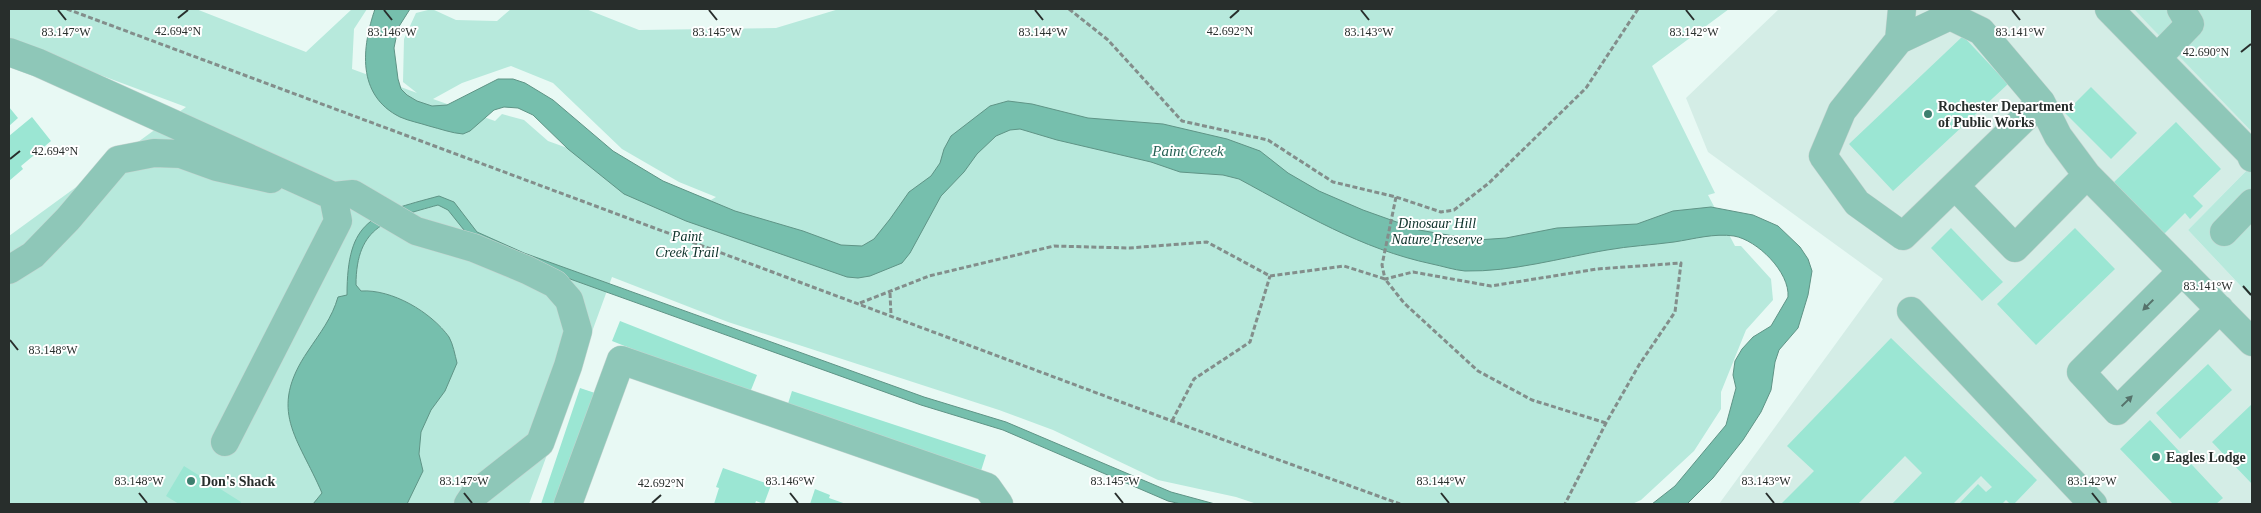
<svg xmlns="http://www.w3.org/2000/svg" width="2261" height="513" font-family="'Times New Roman',serif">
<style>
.built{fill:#d4ede6}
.green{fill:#b7e9dc;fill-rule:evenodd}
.water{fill:#76bfad;stroke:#5f9486}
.building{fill:#9be6d3}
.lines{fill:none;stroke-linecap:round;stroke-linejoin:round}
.minor-casing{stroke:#c5d4d0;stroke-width:29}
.path{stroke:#838e8b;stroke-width:3;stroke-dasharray:5 2.5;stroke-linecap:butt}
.minor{stroke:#8ec7b8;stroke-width:28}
.oneway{fill:#56736b}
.ticks{fill:none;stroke:#282e2c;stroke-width:2}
.poi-dot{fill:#3d7f6f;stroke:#fff;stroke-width:2}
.labels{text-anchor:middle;stroke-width:4;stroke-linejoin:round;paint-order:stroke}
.poi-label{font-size:14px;font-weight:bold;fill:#282e2c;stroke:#fff;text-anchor:start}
.park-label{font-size:14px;font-style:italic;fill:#0c3129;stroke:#fff}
.water-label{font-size:15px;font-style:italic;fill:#266154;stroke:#fff}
.ticks-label{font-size:12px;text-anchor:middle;fill:#282e2c;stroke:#fff;stroke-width:4;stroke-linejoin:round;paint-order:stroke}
</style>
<rect width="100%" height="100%" fill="#e8f9f4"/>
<!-- built -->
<path class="built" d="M1779 9H2134L2252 132V165L2188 230 2252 298V504H1719L1883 279 1708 152 1686 98Z"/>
<!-- green -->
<path class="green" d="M9 9H196L306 52 352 9H367L354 29 352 69 417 93 403 82 404 39 416 13 432 9 456 20 497 21 511 9H586L639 30 776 28 839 9H1729L1652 66 1715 193 1708 195 1735 246H1741L1771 279 1773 300 1746 330 1721 392V409L1694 451 1641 500 1632 504H1257L1236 497 1158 480 1053 430 999 410 728 322 612 277 529 504H9V236L186 107 9 41ZM511 66 553 83 622 149 679 182 716 197 711 200 548 141 524 120 502 114 495 121 433 99 462 83Z
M2134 9H2252V132L2148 24Z
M2252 165V298L2188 230Z"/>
<!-- water -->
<path class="water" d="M375 9H410L398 28 394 48 398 79 401 89 407 95 417 101 432 106 447 105 498 79H513L525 83 553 100 613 151 663 181 735 211 803 231 841 245 862 246 874 239 890 219 909 192 931 176 940 163 944 149 951 136 990 106 1008 101 1032 104 1088 118 1163 124 1227 139 1260 151 1288 173 1319 191 1363 210 1419 230 1477 240 1506 238 1557 228 1637 224 1673 211 1711 207 1753 215 1778 226 1800 247 1808 259 1812 271 1808 295 1798 328 1779 350 1775 362 1771 390 1761 412 1743 440 1713 478 1687 504H1652L1675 486 1726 425 1736 388 1733 375 1735 361 1742 349 1753 337 1771 326 1788 297C1790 272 1757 240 1734 236 1714 233 1694 239 1674 242 1652 245 1629 246 1607 250 1560 258 1512 272 1465 271 1454 270 1442 266 1432 264 1361 249 1302 213 1239 179L1223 175 1180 172 1151 162 1057 140 1020 129 1010 130 996 136 977 154 964 172 941 196 910 253 902 263 870 276 858 278 847 277 686 221 624 194 568 149 533 115 518 108 504 107 494 110 470 131 463 134C451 133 441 129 429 126 420 123 409 121 400 117 356 95 362 47 375 9Z
M439 196 454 202 477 232 524 253 924 397 1006 422 1171 492 1215 504H1181L1168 501 1003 430 921 405 520 261 472 240 448 210 438 205C388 219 356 225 356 285L361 291C392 289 431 312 449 337 453 344 455 355 457 363L445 391 431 410 421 432 419 454 423 471 407 504H313L322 493C298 437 267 411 308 351 320 333 332 318 338 297L347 295C347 219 372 214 439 196Z"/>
<!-- building -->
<path class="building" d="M1963 36 2008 84 1893 191 1849 144Z
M2091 87 2137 133 2111 159 2065 113Z
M9 107 18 118 9 126Z
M32 117 51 141 21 166 23 169 9 181V136Z
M2176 122 2221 169 2193 196 2203 206 2190 219 2185 213 2161 237 2110 186Z
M1951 228 2003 282 1982 301 1931 248Z
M2075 228 2115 269 2036 345 1997 304Z
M620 321 757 375 749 395 612 341Z
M1891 338 2037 480 2014 504H2010L2006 500 2002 504H1959L1978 484 1986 492 1992 487 1981 476 1953 504H1892L1922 473 1905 456 1858 504H1781L1814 471 1787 446Z
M2208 364 2232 390 2180 439 2156 413Z
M580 388 595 393 558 504H541Z
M792 391 986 455 980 474 786 410Z
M2252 404V484L2212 442Z
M2150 420 2223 498 2216 504H2173L2120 449Z
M184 466 241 502 240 504H179L166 496Z
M723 468 771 485 764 504 756 501 755 504H714L719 488 716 487Z
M815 489 830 495 829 498 846 504H810Z"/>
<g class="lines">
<defs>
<path id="minor" d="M2109 9 2157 58
M2181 9 2190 24 2157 58 2250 153 2252 158
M1899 40 1902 9
M9 52 39 63 333 196 338 221 225 442
M2041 102 1903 236 1857 203 1823 156 1842 111 1899 40 1950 16 1981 31 2041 102 2058 136 2087 175 2252 342
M1955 186 2015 248 2087 175
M333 196 353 194 416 231 474 248 527 270 555 284 569 300 578 331 568 366 540 443 474 495 468 504
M2224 232 2252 203
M9 270 33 255 68 219 118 160 154 153 181 154 217 167 271 179
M2182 271 2081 372 2117 411 2220 309
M1911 311 2093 504
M568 504 621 360 987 487 999 504"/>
</defs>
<!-- minor casing -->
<use href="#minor" class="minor-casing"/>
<!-- path -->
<path class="path" d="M67 9 1172 421 1400 504
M1069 9 1108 40 1182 121 1268 140 1333 182 1396 197 1441 212 1454 210 1489 183 1586 88 1638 9
M1396 197 1382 265 1385 279 1413 272 1491 286 1597 269 1681 263 1675 312 1639 365 1606 423 1565 504
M890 293 891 315
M860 303 929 276 1054 246 1129 248 1207 242 1270 276 1344 266 1385 279 1404 303 1478 371 1532 400 1606 423
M1172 421 1194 379 1250 342 1270 276"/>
<!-- minor -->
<use href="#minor" class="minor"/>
</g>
<!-- one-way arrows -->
<defs><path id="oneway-solid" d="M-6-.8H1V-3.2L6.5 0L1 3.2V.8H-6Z" transform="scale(1.25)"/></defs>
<g class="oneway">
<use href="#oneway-solid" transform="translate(2148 305) rotate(135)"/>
<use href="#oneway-solid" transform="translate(2127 401) rotate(-44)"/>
</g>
<!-- ticks -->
<path class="ticks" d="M58 10 66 20M384 10 392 20M709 10 717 20M1035 10 1043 20M1361 10 1369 20M1686 10 1694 20M2012 10 2020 20M178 18 188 10M1230 18 1239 10M2241 52 2251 44M10 159 20 151M2243 286 2251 295M10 340 18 350M139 493 147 503M464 493 472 503M790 493 798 503M1115 493 1123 503M1441 493 1449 503M1766 493 1774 503M2092 493 2100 503M652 503 661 495"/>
<!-- markers -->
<g class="poi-dot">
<circle cx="1928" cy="114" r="5"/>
<circle cx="2156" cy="457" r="5"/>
<circle cx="191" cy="481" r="5"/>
</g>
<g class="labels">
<!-- poi labels -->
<g class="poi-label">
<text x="1938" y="111">Rochester Department<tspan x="1938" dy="16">of Public Works</tspan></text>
<text x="2166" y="462">Eagles Lodge</text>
<text x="201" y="486">Don's Shack</text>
</g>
<!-- park labels -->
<g class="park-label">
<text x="1437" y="228">Dinosaur Hill<tspan x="1437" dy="16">Nature Preserve</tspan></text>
<text x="687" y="241">Paint<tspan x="687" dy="16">Creek Trail</tspan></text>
</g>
<!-- water labels -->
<g class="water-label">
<text x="1188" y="156">Paint Creek</text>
</g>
</g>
<g class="ticks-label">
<text x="178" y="35">42.694°N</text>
<text x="1230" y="35">42.692°N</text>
<text x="66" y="36">83.147°W</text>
<text x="392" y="36">83.146°W</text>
<text x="717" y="36">83.145°W</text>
<text x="1043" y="36">83.144°W</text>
<text x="1694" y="36">83.142°W</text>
<text x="2020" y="36">83.141°W</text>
<text x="1369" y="36">83.143°W</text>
<text x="2206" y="56">42.690°N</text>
<text x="55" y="155">42.694°N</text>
<text x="2208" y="290">83.141°W</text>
<text x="53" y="354">83.148°W</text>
<text x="139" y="485">83.148°W</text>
<text x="464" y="485">83.147°W</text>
<text x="790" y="485">83.146°W</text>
<text x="1115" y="485">83.145°W</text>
<text x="1441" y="485">83.144°W</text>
<text x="1766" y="485">83.143°W</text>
<text x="2092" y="485">83.142°W</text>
<text x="661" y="487">42.692°N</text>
</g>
<!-- border -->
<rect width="2261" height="513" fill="none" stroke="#282e2c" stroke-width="20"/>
</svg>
